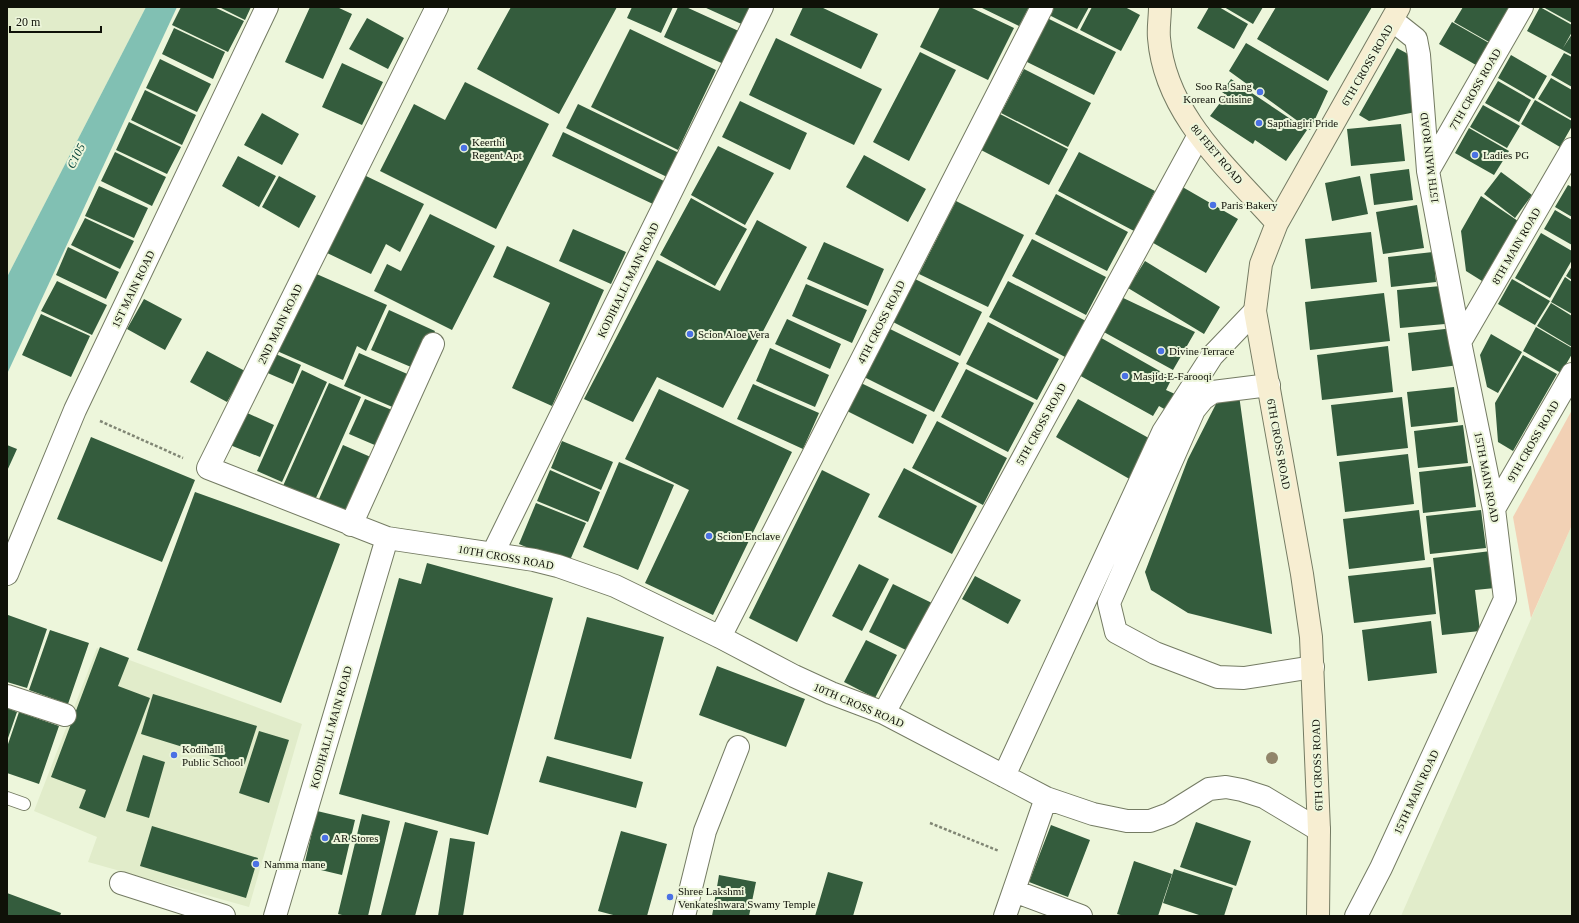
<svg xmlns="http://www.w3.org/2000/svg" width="1579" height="923" font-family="'Times New Roman',serif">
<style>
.built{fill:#e1ecca}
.green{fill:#f2d1b5}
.water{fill:#81c0b3}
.building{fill:#345c3d}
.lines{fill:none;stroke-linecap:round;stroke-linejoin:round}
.lane-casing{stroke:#747b63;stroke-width:14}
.street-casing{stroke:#747b63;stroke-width:24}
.secondary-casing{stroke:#747b63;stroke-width:24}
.path{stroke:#808674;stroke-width:2.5;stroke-dasharray:3 2;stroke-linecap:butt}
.lane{stroke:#fff;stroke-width:12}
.street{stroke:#fff;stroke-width:22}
.secondary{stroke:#f7eed2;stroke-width:22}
.tree{fill:#91856a}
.poi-dot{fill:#4b71e4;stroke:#edf6db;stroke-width:1.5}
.labels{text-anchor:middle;stroke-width:4;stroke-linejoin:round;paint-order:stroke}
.street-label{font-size:11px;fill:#0f1108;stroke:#edf6db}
.poi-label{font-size:11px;fill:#0f1108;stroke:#edf6db;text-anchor:start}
.water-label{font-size:12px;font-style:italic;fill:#013e35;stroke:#edf6db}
</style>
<rect width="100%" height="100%" fill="#edf6db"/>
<!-- built -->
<path class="built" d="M7 7H146L7 277Z
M1572 525V916H1401L1425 861Z
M97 648 302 724 249 907 88 862 97 837 34 811Z"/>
<!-- green -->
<path class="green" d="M1572 410V525L1531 618 1513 517Z"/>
<!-- water -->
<path class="water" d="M146 7H177L7 374V277Z"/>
<!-- building -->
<path class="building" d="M181 7H214L244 21 228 52 172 25Z
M219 7H251L245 20Z
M310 7H337L352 14 323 79 285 62Z
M511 7H617L559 114 477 69Z
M632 7H673L661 33 627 18Z
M678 7H686L743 33 728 66 664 37Z
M704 7H758L748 27Z
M803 7H821L878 34 861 69 790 35Z
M940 7H970L1014 28 988 80 920 47Z
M980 7H1029L1019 26Z
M1048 7H1089L1077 29 1045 13Z
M1092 7H1125L1140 15 1121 51 1080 30Z
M1209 7H1219L1248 24 1234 49 1197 28Z
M1224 7H1263L1253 24Z
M1276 7H1372L1328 81 1257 39Z
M1463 7H1509L1489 42 1454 22Z
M1540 7 1572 25V32L1563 48 1572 34V55L1527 31Z
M1543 7H1572V23Z
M367 18 404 38 388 69 349 49Z
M1047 18 1116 52 1094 95 1025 61Z
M1452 22 1489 43 1476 65 1439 44Z
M174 28 225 52 213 79 162 54Z
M630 29 716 70 678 150 591 107Z
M776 38 882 89 854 145 749 95Z
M1246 43 1328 91 1310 130 1229 71Z
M1397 48 1408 54 1416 112 1369 121 1359 115Z
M920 52 956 70 909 161 873 142Z
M1564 53 1572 57V87L1551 75Z
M1511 55 1547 76 1534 99 1498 78Z
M160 59 211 84 197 112 146 88Z
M342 63 383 82 362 125 322 107Z
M1024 69 1091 103 1068 147 1001 113Z
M1551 78 1572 90V119L1538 99Z
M1231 79 1307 130 1286 161 1255 140 1253 144 1210 116 1226 95 1222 92Z
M1498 81 1531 100 1519 122 1485 103Z
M465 82 549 124 496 229 380 171 414 104 445 120Z
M145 90 196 115 182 145 131 120Z
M1535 100 1572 121V126L1560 147 1521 124Z
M740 101 807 133 790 170 722 137Z
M578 104 679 153 667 177 566 128Z
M1483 105 1520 126 1507 148 1470 127Z
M262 113 299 134 282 165 244 145Z
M1000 114 1068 149 1049 185 981 150Z
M129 122 181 147 167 174 116 150Z
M1401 124 1405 161 1351 166 1347 129Z
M1469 128 1509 151 1494 175 1455 153Z
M563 132 666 182 655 205 552 156Z
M718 146 774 173 745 225 691 195Z
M115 152 166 177 152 206 101 181Z
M1079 152 1155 191 1134 231 1058 191Z
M864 155 926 189 908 222 846 187Z
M238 156 276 176 259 207 222 186Z
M1409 169 1413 200 1374 205 1370 174Z
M1501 172 1532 195 1515 218 1484 194Z
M364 175 424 204 400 252 386 244 371 274 325 252Z
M279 176 316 196 299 228 262 207Z
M1360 176 1368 214 1332 221 1325 183Z
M1179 185 1238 219 1206 273 1148 240Z
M1568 185 1572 187V217L1555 207Z
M99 186 148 208 134 238 85 216Z
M1056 194 1128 232 1107 271 1035 234Z
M1481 196 1518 221 1482 281 1466 271 1461 231Z
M691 198 747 229 715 286 660 255Z
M956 201 1024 235 988 307 919 274Z
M1417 205 1424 248 1383 254 1376 212Z
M1555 210 1572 220V245L1544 229Z
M430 214 495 246 452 330 374 291 387 264 401 271Z
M85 218 134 241 120 269 71 245Z
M757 220 807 247 723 408 657 377 633 422 584 399 657 260 720 291Z
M573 229 626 252 611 284 559 261Z
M1371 232 1377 282 1311 289 1305 239Z
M1541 233 1572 251V260L1550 298 1515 278Z
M1032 239 1106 277 1086 315 1012 276Z
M824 242 884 269 868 306 807 279Z
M507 246 604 290 552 406 512 388 550 303 493 277Z
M68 247 119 272 106 299 56 275Z
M1433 252 1436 282 1391 287 1388 257Z
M1145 261 1220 307 1204 334 1128 288Z
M1572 266V280L1566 276Z
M312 272 387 305 366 351 357 346 343 380 277 351Z
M1565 277 1572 282V314L1551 302Z
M915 279 982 312 960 356 893 322Z
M1512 279 1550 301 1535 325 1498 304Z
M57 281 107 305 92 335 41 311Z
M1008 281 1086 321 1067 358 989 317Z
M806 284 867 310 852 343 792 316Z
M1441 286 1445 324 1400 328 1397 290Z
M1384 293 1390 341 1310 350 1305 302Z
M1119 296 1195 332 1173 370 1102 331Z
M144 299 182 319 165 350 127 329Z
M1551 303 1572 316V347L1537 326Z
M389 310 435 331 418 370 371 350Z
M41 314 90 336 71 377 22 355Z
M787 319 841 344 830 369 775 344Z
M988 322 1059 359 1037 400 966 364Z
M1536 327 1572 348V354L1561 373 1523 351Z
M888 328 959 363 934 412 864 377Z
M1454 328 1459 365 1412 371 1408 333Z
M1491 334 1522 352 1498 393 1487 387 1480 355Z
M1096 335 1172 378 1166 390 1175 394 1166 410 1159 406 1153 416 1077 374Z
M1388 346 1393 392 1322 400 1317 355Z
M770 348 829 375 815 407 756 381Z
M207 351 245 371 227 402 190 382Z
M271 352 301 365 293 384 263 371Z
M359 353 412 376 397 409 344 386Z
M1523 355 1557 374 1513 451 1498 442 1495 403Z
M966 369 1034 403 1008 452 941 417Z
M302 370 327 382 282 482 257 471Z
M329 383 361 397 315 500 283 486Z
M861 383 927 415 913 444 847 411Z
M753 384 819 413 803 449 737 419Z
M1454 387 1458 422 1411 427 1407 392Z
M659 389 792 452 713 615 645 583 689 490 625 459Z
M1239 395 1272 634 1188 613 1151 590 1145 572 1188 459 1216 404Z
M1402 397 1408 448 1337 456 1331 405Z
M365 399 392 410 377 446 349 434Z
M1078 399 1156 442 1133 481 1056 437Z
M245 412 274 425 260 457 230 445Z
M937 421 1007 458 983 505 912 468Z
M1463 425 1468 463 1418 468 1414 431Z
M91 437 195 480 162 562 57 519Z
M562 441 613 462 601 490 551 468Z
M7 445 17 449 7 471Z
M343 445 373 458 349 513 319 499Z
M1408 454 1414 504 1345 512 1339 462Z
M619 462 674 485 638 570 583 547Z
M1471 466 1476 507 1423 513 1419 472Z
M904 468 977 506 952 554 878 517Z
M550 470 600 492 588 522 537 501Z
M822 470 870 494 797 642 749 618Z
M195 492 340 544 281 703 137 650Z
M536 503 586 523 568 565 519 544Z
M1419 510 1425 560 1349 569 1343 519Z
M1481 510 1486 548 1430 554 1426 516Z
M1491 551 1495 588 1475 590 1480 631 1442 635 1433 558Z
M427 563 553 598 488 835 339 794 399 578 421 584Z
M859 564 889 579 862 631 832 616Z
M1431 567 1436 614 1354 623 1348 576Z
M975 576 1021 600 1008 624 962 599Z
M893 584 932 603 908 651 869 632Z
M8 615 47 629 27 688 7 682Z
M587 617 664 637 631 759 554 739Z
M1431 621 1437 673 1368 681 1362 630Z
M50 630 89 643 68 704 29 690Z
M866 640 897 655 875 698 844 682Z
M100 647 129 658 118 686 150 698 105 818 79 808 86 790 51 777Z
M717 666 805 699 786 747 699 715Z
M153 694 257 726 244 766 141 734Z
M7 708 17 712 7 741Z
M19 712 59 726 39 784 7 773V747Z
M259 731 289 740 269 803 239 793Z
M143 755 165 762 149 818 126 811Z
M547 756 643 782 636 808 539 782Z
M317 811 355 820 342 875 304 866Z
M362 814 390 821 368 916H346L338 914Z
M405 822 438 831 415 916H386L381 915Z
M1196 822 1251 841 1236 886 1180 867Z
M1051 825 1090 840 1068 897 1029 882Z
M152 826 258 858 246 898 140 866Z
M621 831 667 844 647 916H617L598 911Z
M450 838 475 842 463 916H438Z
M1134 861 1172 874 1158 916H1124L1117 914Z
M1174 869 1233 888 1224 916H1202L1163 903Z
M828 872 863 882 853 916H815Z
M719 875 756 882 749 916H712Z
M7 893 61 913 60 916H7Z"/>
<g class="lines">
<defs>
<path id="lane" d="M7 798 24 804"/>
<path id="street" d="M437 7 208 468 387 538 534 560 558 566 615 586 720 637 794 676 831 693 884 713 1046 798 1093 814 1127 821H1150L1169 814 1209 789 1226 787 1242 790 1264 797 1319 830
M1428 171 1522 7
M1460 342 1572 149
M1269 385 1213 392 1203 399 1194 410 1109 603 1116 632 1155 653 1218 677 1244 678 1313 667
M1494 509 1572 374
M351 525 433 344
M493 553 762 7
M7 574 75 410 267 7
M720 637 1042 7
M7 696 65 715
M884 713 1199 135
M1004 776 1163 432 1212 356 1255 311
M121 883 224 916
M1014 891 1081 916
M275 916 387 538
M684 916 705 831 738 747
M1005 916 1046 798
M1356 916 1381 868 1505 599 1494 509 1460 342 1428 171 1419 55 1416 39 1392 20"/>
<path id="secondary" d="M1160 7C1160 17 1158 28 1159 38 1165 115 1229 169 1277 223
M1318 916 1319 830 1311 637 1302 574 1255 311 1261 264 1277 223 1399 7"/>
</defs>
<!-- lane casing -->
<use href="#lane" class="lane-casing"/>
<!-- street casing -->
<use href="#street" class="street-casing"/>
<!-- secondary casing -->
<use href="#secondary" class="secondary-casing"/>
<!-- path -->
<path class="path" d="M100 421 183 458
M930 823 999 851"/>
<!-- lane -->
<use href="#lane" class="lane"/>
<!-- street -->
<use href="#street" class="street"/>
<!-- secondary -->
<use href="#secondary" class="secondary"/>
</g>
<!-- trees -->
<circle class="tree" cx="1272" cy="758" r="6"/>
<!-- markers -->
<g class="poi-dot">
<circle cx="1260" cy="92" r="4"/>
<circle cx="1259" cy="123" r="4"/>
<circle cx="464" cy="148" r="4"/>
<circle cx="1475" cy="155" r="4"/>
<circle cx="1213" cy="205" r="4"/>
<circle cx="690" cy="334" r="4"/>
<circle cx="1161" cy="351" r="4"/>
<circle cx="1125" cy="376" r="4"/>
<circle cx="709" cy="536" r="4"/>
<circle cx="174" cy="755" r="4"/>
<circle cx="325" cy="838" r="4"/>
<circle cx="256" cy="864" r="4"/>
<circle cx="670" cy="897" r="4"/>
</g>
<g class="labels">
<!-- street labels -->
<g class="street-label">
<text transform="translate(1367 65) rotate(-60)" y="4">6TH CROSS ROAD</text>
<text transform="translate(1475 89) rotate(-60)" y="4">7TH CROSS ROAD</text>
<text transform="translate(1217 154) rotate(50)" y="4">80 FEET ROAD</text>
<text transform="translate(1429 158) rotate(-97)" y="4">15TH MAIN ROAD</text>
<text transform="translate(1516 246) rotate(-60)" y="4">8TH MAIN ROAD</text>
<text transform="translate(628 280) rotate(-64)" y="4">KODIHALLI MAIN ROAD</text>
<text transform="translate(133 289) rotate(-64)" y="4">1ST MAIN ROAD</text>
<text transform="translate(881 322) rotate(-63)" y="4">4TH CROSS ROAD</text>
<text transform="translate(280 324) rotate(-64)" y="4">2ND MAIN ROAD</text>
<text transform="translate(1041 424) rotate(-61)" y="4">5TH CROSS ROAD</text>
<text transform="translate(1533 441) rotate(-60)" y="4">9TH CROSS ROAD</text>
<text transform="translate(1279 444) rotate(80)" y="4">6TH CROSS ROAD</text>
<text transform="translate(1487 477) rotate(79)" y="4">15TH MAIN ROAD</text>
<text transform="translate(506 557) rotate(10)" y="4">10TH CROSS ROAD</text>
<text transform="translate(859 705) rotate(23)" y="4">10TH CROSS ROAD</text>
<text transform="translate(331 727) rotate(-74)" y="4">KODIHALLI MAIN ROAD</text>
<text transform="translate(1317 765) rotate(-92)" y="4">6TH CROSS ROAD</text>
<text transform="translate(1416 792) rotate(-65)" y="4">15TH MAIN ROAD</text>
</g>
<!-- poi labels -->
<g class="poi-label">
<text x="1252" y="90" text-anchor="end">Soo Ra Sang<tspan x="1252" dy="13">Korean Cuisine</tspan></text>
<text x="1267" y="127">Sapthagiri Pride</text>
<text x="472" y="146">Keerthi<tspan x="472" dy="13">Regent Apt</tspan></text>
<text x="1483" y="159">Ladies PG</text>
<text x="1221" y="209">Paris Bakery</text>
<text x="698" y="338">Scion Aloe Vera</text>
<text x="1169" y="355">Divine Terrace</text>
<text x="1133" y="380">Masjid-E-Farooqi</text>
<text x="717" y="540">Scion Enclave</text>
<text x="182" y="753">Kodihalli<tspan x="182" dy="13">Public School</tspan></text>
<text x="333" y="842">AR Stores</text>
<text x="264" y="868">Namma mane</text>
<text x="678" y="895">Shree Lakshmi<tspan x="678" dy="13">Venkateshwara Swamy Temple</tspan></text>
</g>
<!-- water labels -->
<g class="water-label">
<text transform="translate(76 156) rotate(-63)" y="4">C105</text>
</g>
</g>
<!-- border -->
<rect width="1579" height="923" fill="none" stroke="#0f1108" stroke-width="16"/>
<!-- scale -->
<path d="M10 26v6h91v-6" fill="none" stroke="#0f1108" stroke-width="2"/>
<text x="16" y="26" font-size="12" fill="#0f1108" stroke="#edf6db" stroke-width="3" paint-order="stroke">20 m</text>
</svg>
